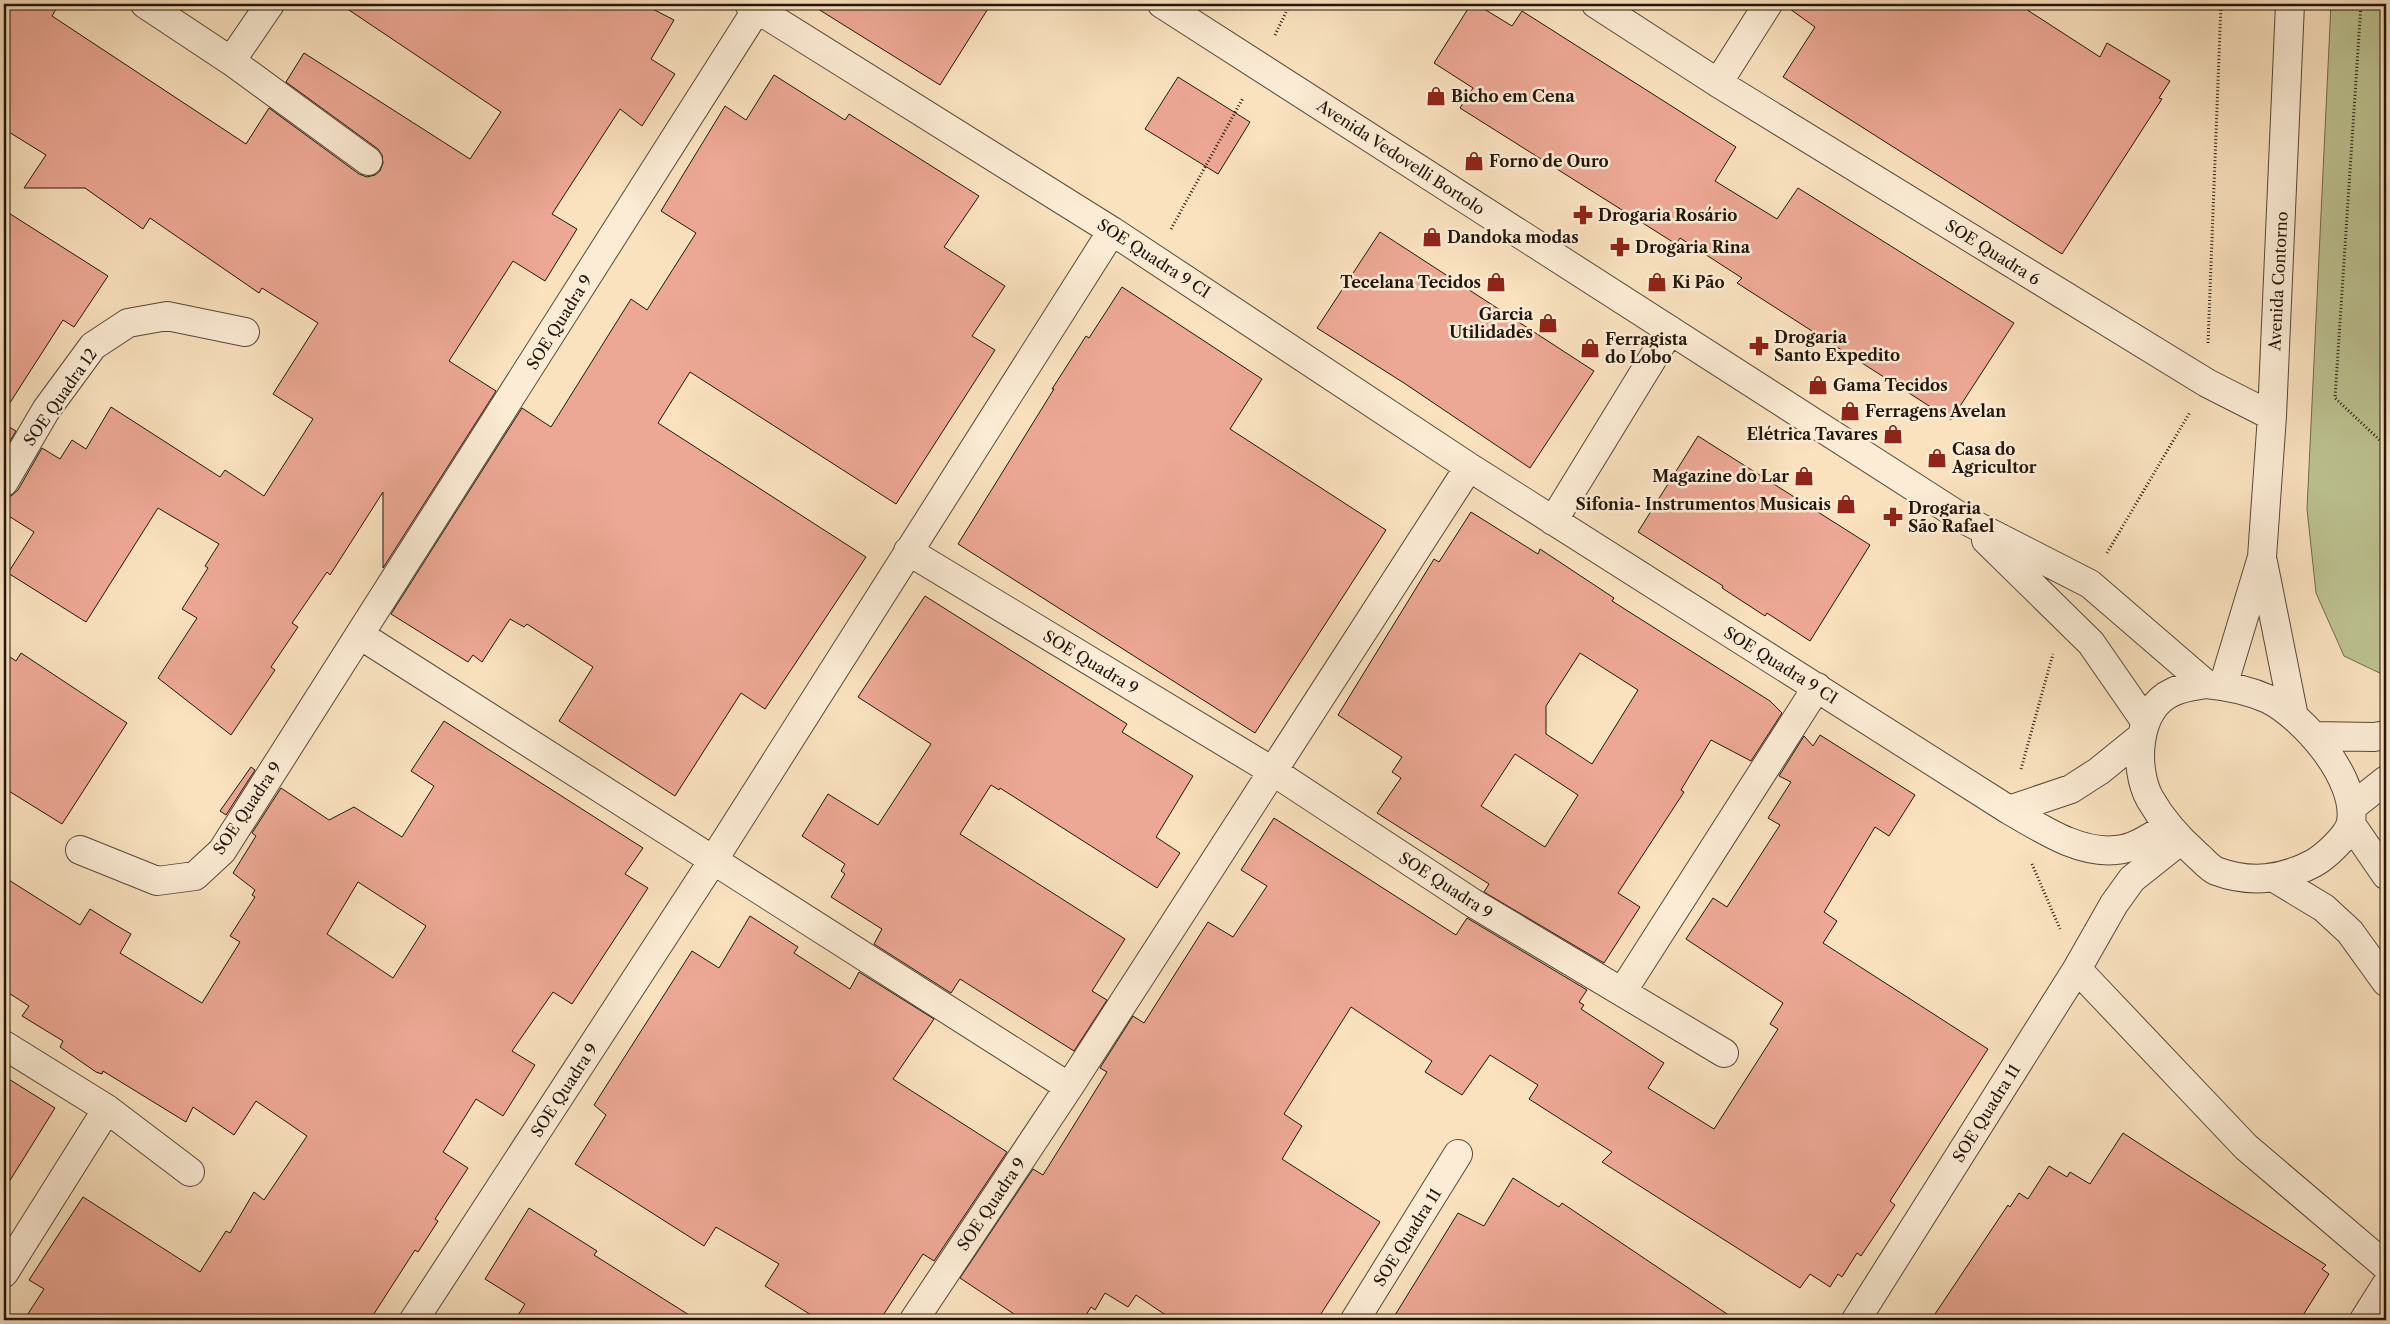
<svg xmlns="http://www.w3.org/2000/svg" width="2390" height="1324" font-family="'Libre Caslon Text',serif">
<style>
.green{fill:#bdc392;stroke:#6f6c4e}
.building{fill:#eda895;stroke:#21160b;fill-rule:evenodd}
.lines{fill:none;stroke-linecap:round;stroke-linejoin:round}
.minor-casing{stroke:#574938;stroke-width:30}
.path{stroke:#21160b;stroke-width:3;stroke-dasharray:1 2.5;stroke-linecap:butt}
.minor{stroke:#fcecd5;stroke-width:28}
.labels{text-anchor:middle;stroke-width:5;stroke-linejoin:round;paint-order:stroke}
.poi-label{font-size:16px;font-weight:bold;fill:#21160b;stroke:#fcecd5;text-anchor:start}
.street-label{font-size:16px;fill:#21160b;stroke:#fcecd5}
</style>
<rect width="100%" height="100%" fill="#fae2bf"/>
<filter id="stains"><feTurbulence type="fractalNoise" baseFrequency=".004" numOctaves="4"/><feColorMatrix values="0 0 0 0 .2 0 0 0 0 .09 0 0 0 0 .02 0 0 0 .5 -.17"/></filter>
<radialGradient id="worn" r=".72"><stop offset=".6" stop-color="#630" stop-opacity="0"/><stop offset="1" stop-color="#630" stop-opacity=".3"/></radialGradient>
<!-- green -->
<path class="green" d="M2331 4H2386V676L2344 656 2316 593 2307 509Z"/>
<!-- building -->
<path class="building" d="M4 4H59L52 16 246 144 269 108 359 174 367 177 375 175 380 171 383 163 382 155 378 149 286 82 304 53 470 159 501 112 340 4H643L674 20 651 59 675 74 642 126 620 109 552 214 577 229 545 281 513 261 449 361 496 391 383 568V492L330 575 327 572 292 623 298 627 271 667 275 670 231 735 158 678 197 618 182 609 208 568 205 566 219 544 158 508 86 622 8 573 34 532 4 513V498L11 496 18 490 42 448 60 459 72 440 86 449 111 407 220 477 225 470 264 496 313 419 273 394 318 323 262 288 259 293 150 218 143 229 85 188H24L46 155 4 129Z
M810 4H991L940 85Z
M1471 4H1476L1512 26 1522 11 1736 147 1715 181 1777 219 1798 188 2014 323 1951 420 1737 283 1742 278 1680 238 1676 244 1460 108 1473 88 1434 63Z
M1783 4H2018L2100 57 2107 43 2170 81 2159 98 2162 99 2062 254 1783 77 1815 27Z
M774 75 845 120 849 114 979 196 944 247 1005 286 972 336 995 350 896 504 690 372 658 423 866 557 765 709 741 693 675 796 559 721 593 667 527 624 524 627 510 619 482 662 473 655 468 662 391 614 522 408 551 427 631 299 647 310 696 233 661 211 725 106 746 120Z
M1178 77 1250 122 1218 174 1145 129Z
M4 210 108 276 74 327 63 320 4 412Z
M1380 232 1594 371 1530 468 1404 383 1317 328Z
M1122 287 1262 379 1230 429 1386 530 1255 733 958 544 1054 389H1052L1086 336 1089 338Z
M4 424 16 431 4 451Z
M1698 436 1870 545 1810 641 1767 613 1765 616 1722 588 1723 586 1638 532Z
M1471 512 1538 554 1540 549 1614 598 1612 601 1770 701 1782 713 1751 761 1711 740 1681 790 1684 792 1618 893 1640 907 1604 963 1484 892 1489 884 1377 813 1401 778 1392 772 1402 757 1338 715 1434 559 1439 562ZM1580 653 1638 690 1592 764 1546 734V706ZM1515 754 1578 795 1545 847 1481 806Z
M925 596 1127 724 1122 732 1193 776 1156 837 1180 853 1157 888 1000 788 999 790 991 785 960 834 1125 939 1092 991 1107 1000 1074 1051 960 979 951 993 874 944 882 929 831 897 845 874 841 871 845 864 802 836 828 794 878 825 931 744 858 697Z
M4 653 16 661 21 653 127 723 62 824 4 788Z
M444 721 643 848 625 874 648 888 572 1004 553 992 512 1051 535 1065 503 1116 476 1099 443 1152 468 1168 435 1219 438 1221 418 1252 415 1250 370 1320H24L44 1289 29 1280 83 1197 200 1272 226 1231 230 1233 254 1192 264 1200 307 1136 256 1101 234 1135 193 1107 186 1122 103 1071 102 1074 96 1072 60 1047 63 1041 22 1016 29 1006 4 990V877L80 925 90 909 114 924 131 934 120 953 202 1003 240 942 230 936 255 897 252 895 255 890 233 873 256 836 252 833 281 788 329 820 354 807 402 837 434 786 411 771ZM358 882 426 926 393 978 327 934Z
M1820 735 1915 795 1889 836 1875 827 1824 912 1837 921 1823 943 1988 1049 1890 1201 1895 1205 1861 1256 1857 1253 1842 1277 1838 1274 1830 1287 1810 1274 1800 1288 1602 1162 1612 1152 1529 1099 1538 1085 1490 1055 1462 1095 1425 1072 1432 1061 1351 1007 1284 1114 1302 1126 1282 1159 1380 1222 1317 1320H1173L1136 1295 1128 1307 1105 1293 1095 1310 1091 1307 1083 1320H1023L960 1278 1033 1169 1043 1175 1107 1072 1100 1068 1133 1016 1144 1023 1208 922 1233 937 1267 886 1241 870 1274 818 1456 935 1467 918 1587 990 1579 1002 1584 1005 1581 1009 1664 1063 1648 1088 1714 1129 1778 1029 1770 1024 1783 1003 1686 939 1713 898 1727 907 1780 825 1768 818 1791 782 1779 776 1804 736 1813 746Z
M251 767 255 770 226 815 220 811Z
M750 916 798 947 794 953 850 989 859 972 934 1019 893 1079 1007 1152 934 1261 923 1254 880 1320H819L765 1286 779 1264 716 1227 704 1246 575 1164 606 1115 594 1105 692 951 719 968Z
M4 1076 55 1108 4 1190Z
M2123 1133 2326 1265 2322 1269 2329 1274 2300 1320H1931L2008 1205 2010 1207 2019 1193 2028 1199 2049 1166 2067 1177 2070 1172 2090 1184Z
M1513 1178 1559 1207 1562 1203 1736 1320H1392L1458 1213 1484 1226Z
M529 1208 597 1251 594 1255 697 1320H515L525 1304 485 1279Z"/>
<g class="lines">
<defs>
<path id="minor" d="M145 4 231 61 368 161
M749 4 1112 231 1469 467 2009 810C2041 828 2078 854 2116 850 2135 849 2153 835 2169 826
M1162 4 1967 521 2090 584 2206 684
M1596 4 1718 83 2207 383 2272 416
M231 61 270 4
M1718 83 1768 4
M4 482 46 410 93 346 128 323 167 316 245 332
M1553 521 1670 330
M1986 540 2091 643 2145 721
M908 551 1274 772 1473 903 1724 1053
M2263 562 2294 717
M360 635 1069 1087
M2206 684C2227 686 2248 690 2268 699 2304 717 2358 779 2351 822 2349 835 2326 856 2314 863 2282 880 2251 884 2216 871 2209 868 2202 859 2196 854 2178 838 2162 820 2150 799 2133 768 2136 708 2173 692 2183 687 2195 686 2206 684Z
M2223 686 2262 557 2272 416 2290 4
M2313 736 2374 737 2386 735
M2352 807 2386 780
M2009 810 2071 789 2099 771 2141 737
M2351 824 2386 875
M80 850 157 881 195 876 222 851 757 9
M2276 879 2324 908 2350 932 2386 982
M2077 969 2246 1147 2386 1266
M1622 992 1817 687
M4 1045 107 1109 190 1172
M4 1273 107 1109
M414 1320 714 859 1112 231
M914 1320 1069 1087 1469 467
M1355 1320 1458 1154
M1856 1320 2077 969 2114 904 2132 879 2181 840
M2364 1320 2386 1285"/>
</defs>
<!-- minor casing -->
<use href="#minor" class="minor-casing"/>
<!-- path -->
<path class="path" d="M2361 4 2335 398 2386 446
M1275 35 1290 4
M1171 229 1243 98
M2208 343 2221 4
M2107 553 2190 412
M2021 769 2053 654
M2032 864 2060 929"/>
<!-- minor -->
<use href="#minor" class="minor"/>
</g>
<!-- icons -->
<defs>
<symbol id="shop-bare" viewBox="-9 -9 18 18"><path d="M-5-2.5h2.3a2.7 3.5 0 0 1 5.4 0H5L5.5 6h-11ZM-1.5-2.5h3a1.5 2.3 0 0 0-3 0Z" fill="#8f2418" stroke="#fcecd5" stroke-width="2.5" paint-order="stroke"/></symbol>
<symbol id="pharmacy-bare" viewBox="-9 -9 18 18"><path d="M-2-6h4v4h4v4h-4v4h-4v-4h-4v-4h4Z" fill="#8f2418" stroke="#fcecd5" stroke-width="2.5" paint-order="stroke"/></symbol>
</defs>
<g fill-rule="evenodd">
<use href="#shop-bare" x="1422" y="82" width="28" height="28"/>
<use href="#shop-bare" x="1460" y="147" width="28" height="28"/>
<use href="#pharmacy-bare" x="1569" y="201" width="28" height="28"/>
<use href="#shop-bare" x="1418" y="223" width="28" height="28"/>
<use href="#pharmacy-bare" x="1606" y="233" width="28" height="28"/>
<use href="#shop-bare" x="1482" y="268" width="28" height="28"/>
<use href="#shop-bare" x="1643" y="268" width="28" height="28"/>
<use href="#shop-bare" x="1534" y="309" width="28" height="28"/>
<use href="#pharmacy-bare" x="1745" y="332" width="28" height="28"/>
<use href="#shop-bare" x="1576" y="334" width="28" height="28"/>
<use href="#shop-bare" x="1804" y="371" width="28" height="28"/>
<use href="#shop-bare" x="1836" y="397" width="28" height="28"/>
<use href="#shop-bare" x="1879" y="420" width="28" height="28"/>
<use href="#shop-bare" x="1923" y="444" width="28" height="28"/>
<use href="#shop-bare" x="1790" y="462" width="28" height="28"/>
<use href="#shop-bare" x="1832" y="490" width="28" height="28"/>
<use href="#pharmacy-bare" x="1879" y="503" width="28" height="28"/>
</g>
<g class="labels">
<!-- poi labels -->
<g class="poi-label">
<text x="1451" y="102">Bicho em Cena</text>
<text x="1489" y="167">Forno de Ouro</text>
<text x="1598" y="221">Drogaria Rosário</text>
<text x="1447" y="243">Dandoka modas</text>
<text x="1635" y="253">Drogaria Rina</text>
<text x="1481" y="288" text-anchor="end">Tecelana Tecidos</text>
<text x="1672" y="288">Ki Pão</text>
<text x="1533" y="320" text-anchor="end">Garcia<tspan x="1533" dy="18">Utilidades</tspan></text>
<text x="1774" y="343">Drogaria<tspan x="1774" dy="18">Santo Expedito</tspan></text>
<text x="1605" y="345">Ferragista<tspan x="1605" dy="18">do Lobo</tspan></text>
<text x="1833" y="391">Gama Tecidos</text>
<text x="1865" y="417">Ferragens Avelan</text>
<text x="1878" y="440" text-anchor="end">Elétrica Tavares</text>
<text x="1952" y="455">Casa do<tspan x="1952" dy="18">Agricultor</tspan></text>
<text x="1789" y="482" text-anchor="end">Magazine do Lar</text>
<text x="1831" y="510" text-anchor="end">Sifonia- Instrumentos Musicais</text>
<text x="1908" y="514">Drogaria<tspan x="1908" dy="18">São Rafael</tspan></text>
</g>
<!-- street labels -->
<g class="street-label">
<text transform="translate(1401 157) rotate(33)" y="6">Avenida Vedovelli Bortolo</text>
<text transform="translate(1993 252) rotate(32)" y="6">SOE Quadra 6</text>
<text transform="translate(1154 258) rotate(33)" y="6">SOE Quadra 9 CI</text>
<text transform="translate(2278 281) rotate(-87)" y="6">Avenida Contorno</text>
<text transform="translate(559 322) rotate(-58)" y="6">SOE Quadra 9</text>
<text transform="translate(60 397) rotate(-55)" y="6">SOE Quadra 12</text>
<text transform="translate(1091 662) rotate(31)" y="6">SOE Quadra 9</text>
<text transform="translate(1781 665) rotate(32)" y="6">SOE Quadra 9 CI</text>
<text transform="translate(247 808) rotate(-56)" y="6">SOE Quadra 9</text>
<text transform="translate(1446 885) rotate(33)" y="6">SOE Quadra 9</text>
<text transform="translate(564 1090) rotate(-57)" y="6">SOE Quadra 9</text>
<text transform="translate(1986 1113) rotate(-58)" y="6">SOE Quadra 11</text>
<text transform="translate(991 1204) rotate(-56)" y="6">SOE Quadra 9</text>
<text transform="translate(1407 1237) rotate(-58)" y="6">SOE Quadra 11</text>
</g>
</g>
<!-- margin -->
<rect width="2390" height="1324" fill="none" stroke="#fae2bf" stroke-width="20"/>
<rect x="5" y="5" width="2380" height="1314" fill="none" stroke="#21160b" stroke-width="2.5"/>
<rect x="10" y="10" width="2370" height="1304" fill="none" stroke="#21160b"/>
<rect width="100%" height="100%" filter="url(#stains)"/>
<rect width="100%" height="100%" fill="url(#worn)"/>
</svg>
